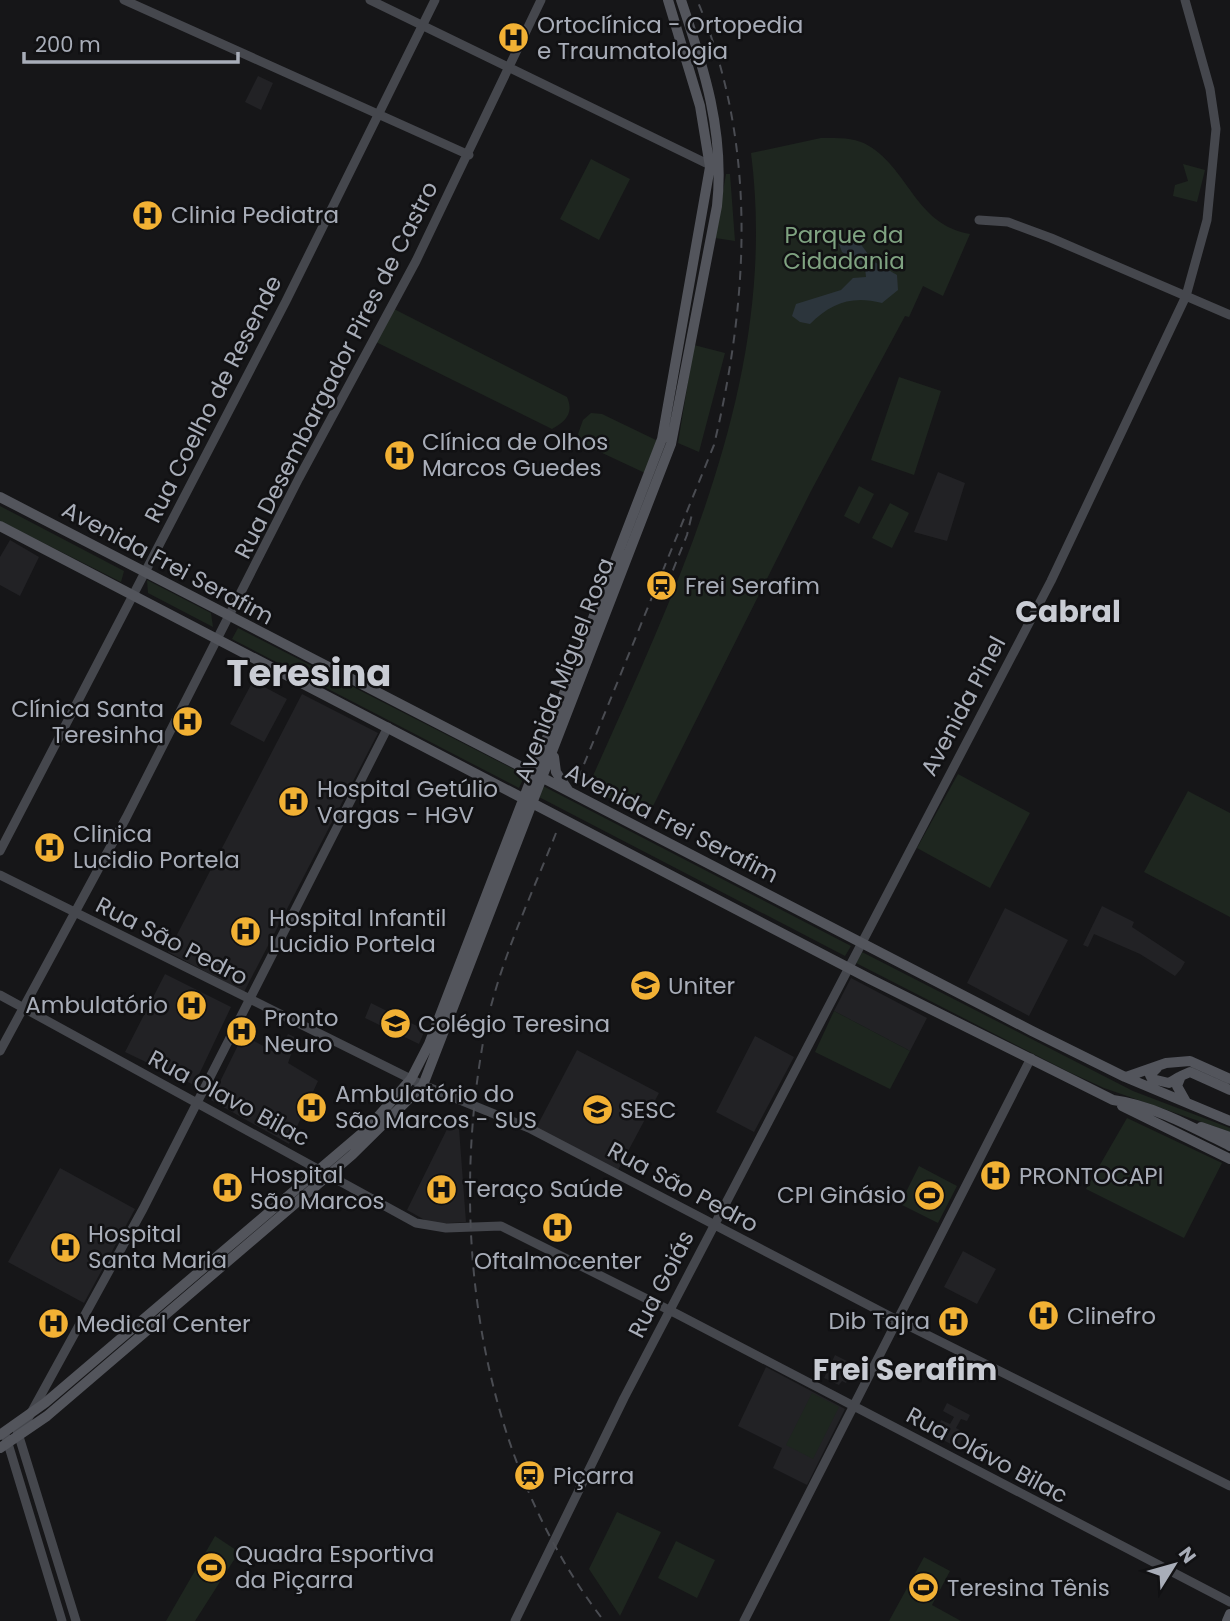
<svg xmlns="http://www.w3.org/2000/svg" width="1230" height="1621" font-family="Poppins,sans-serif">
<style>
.built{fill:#222225}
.green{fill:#1e261f}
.water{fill:#2c353c}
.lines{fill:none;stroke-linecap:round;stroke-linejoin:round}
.secondary{stroke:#45474d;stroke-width:9}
.primary{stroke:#53555c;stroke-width:10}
.rail{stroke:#4a4c52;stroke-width:2;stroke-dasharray:9 7;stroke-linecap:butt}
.labels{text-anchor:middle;stroke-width:5;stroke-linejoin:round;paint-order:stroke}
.poi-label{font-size:23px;fill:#a8adb8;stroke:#111113;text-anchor:start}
.park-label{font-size:23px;fill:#7fa381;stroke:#111113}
.street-label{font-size:23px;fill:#a8adb8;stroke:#111113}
.district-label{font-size:30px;font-weight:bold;fill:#c9ccd4;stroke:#111113}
.town-label{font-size:37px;font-weight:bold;fill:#c9ccd4;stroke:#111113}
</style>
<rect width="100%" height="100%" fill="#161618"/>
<!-- built -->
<path class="built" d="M258 76 273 83 261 110 245 102Z
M938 472 965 483 947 541 914 532Z
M10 540 39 557 20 596 0 585V557Z
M253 681 287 699 264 742 230 724Z
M302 694 378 733 244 992 168 952Z
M1102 906 1134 922 1132 927 1185 962 1181 969 1175 976 1140 954 1094 934 1088 947 1083 945Z
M1005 908 1068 940 1029 1016 967 983Z
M165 974 231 1007 194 1085 125 1052Z
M851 978 927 1018 910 1051 834 1011Z
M371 1003 425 1030 419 1044 365 1018Z
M288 1034 297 1038 288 1063 318 1081 289 1144 211 1100 243 1035 278 1054Z
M755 1036 794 1057 754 1132 716 1112Z
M577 1050 659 1093 618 1170 536 1128Z
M454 1115H458L466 1222 432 1224 407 1210Z
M60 1168 135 1209 84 1303 8 1262Z
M963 1251 996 1269 977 1304 944 1287Z
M835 1355 855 1365 846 1383 842 1381 839 1385 824 1378Z
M766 1367 845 1409 807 1485 773 1468 782 1448 738 1426Z
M947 1403 970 1415 967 1421 961 1419 956 1428 965 1433 958 1448 934 1435 941 1420 950 1424 954 1417 943 1411Z"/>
<!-- green -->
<path class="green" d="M821 138C836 138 856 137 869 146 909 170 916 225 970 234L943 296 923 286 909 317 905 316 811 491 647 818 588 787C677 587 780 379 751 153Z
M591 159 630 179 599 240 560 219Z
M1183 164 1205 170 1197 202 1173 196 1175 185 1188 181Z
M726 174H730L735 241 715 238Z
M394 309 567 397C574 413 566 421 552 429L376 342Z
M694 345 725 353 699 452 678 443Z
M899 377 941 391 914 475 871 460Z
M591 413 602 414 658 441 645 473 583 444 578 434 583 420Z
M859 486 874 494 859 524 844 516Z
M890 503 909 513 892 548 872 538Z
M0 506 124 571 121 582 0 521Z
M147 580 211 613 213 627 148 593Z
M238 628 525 775 519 788 232 639Z
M958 774 1030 813 990 888 917 848Z
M543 786 851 946 845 956 539 797Z
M1188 791 1230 813V917L1144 872Z
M862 952 1133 1091 1230 1128V1132L1104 1088 1069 1072 856 963Z
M834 1011 910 1051 890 1089 815 1052Z
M1127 1118 1222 1163 1184 1238 1086 1189Z
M919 1166 957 1186 938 1223 900 1204Z
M812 1393 839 1407 813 1459 786 1445Z
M617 1512 661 1532 620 1616 589 1569Z
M215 1536 239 1552 195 1621H166Z
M676 1541 715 1560 697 1598 658 1578Z
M924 1557 950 1571 932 1605 961 1621H889Z"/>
<!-- water -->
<path class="water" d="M850 236 857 239 873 261 897 275 898 290 882 303C852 295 831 303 810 324L800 322 792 316 796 304 841 290 853 278 866 277 865 268 842 252 839 244Z"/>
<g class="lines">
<!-- secondary -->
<path class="secondary" d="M124 0 469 155
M370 0 714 167
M979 220 1008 222 1051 238 1230 315
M0 851 286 301 435 0
M0 875 423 1085 529 1128 897 1320 1230 1486
M0 995 416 1223 446 1228 501 1226 677 1314 1230 1602
M0 1051 126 818 299 478 416 261 541 0
M17 1430 76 1621
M20 1433 143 1209 388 727
M6 1437 62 1621
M515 1621 624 1398 1051 581 1186 296 1207 220 1216 129 1210 89 1185 0
M744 1621 1031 1058"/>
<!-- primary -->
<path class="primary" d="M0 497 1032 1031 1125 1077 1230 1121
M0 526 870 979 1113 1100C1153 1105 1194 1128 1230 1146
M554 757 556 772 568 790
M1157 1068 1150 1075 1152 1079 1169 1083 1179 1077
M1126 1077 1166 1063 1190 1061 1230 1079
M1186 1102 1177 1086 1181 1076 1190 1072 1230 1090
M1122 1106 1230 1159
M1201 1127 1230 1137
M0 1435 45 1403 368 1128 411 1079 429 1044 662 439 710 167 700 106 668 0
M0 1448 47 1416 352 1155 423 1085 671 444 717 206C725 133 704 68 681 0
M1227 1621 1230 1614"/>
<!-- rail -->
<path class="rail" d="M661 600 687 535 692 514
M578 779 714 445C749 298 758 142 697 0
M556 833C530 899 497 967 484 1037 448 1234 479 1459 604 1621"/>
</g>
<!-- icons -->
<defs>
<symbol id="hospital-disc" viewBox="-11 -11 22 22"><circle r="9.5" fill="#f2b134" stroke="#111113"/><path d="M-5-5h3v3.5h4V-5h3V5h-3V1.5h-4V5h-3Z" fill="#111"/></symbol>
<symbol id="station-disc" viewBox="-11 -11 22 22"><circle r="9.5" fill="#f2b134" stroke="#111113"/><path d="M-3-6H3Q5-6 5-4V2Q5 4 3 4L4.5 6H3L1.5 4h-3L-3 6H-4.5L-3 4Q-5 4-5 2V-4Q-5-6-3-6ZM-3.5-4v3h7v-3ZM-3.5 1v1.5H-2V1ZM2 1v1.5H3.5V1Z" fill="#111"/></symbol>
<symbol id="university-disc" viewBox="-11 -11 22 22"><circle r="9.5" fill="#f2b134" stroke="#111113"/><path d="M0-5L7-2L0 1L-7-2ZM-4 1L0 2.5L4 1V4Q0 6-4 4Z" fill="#111"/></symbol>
<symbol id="stadium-disc" viewBox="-11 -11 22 22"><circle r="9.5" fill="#f2b134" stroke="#111113"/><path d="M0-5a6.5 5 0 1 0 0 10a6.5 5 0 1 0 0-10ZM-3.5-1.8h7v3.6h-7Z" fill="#111"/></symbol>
</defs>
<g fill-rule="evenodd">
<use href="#hospital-disc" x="496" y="20" width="35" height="35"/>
<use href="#hospital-disc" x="130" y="198" width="35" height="35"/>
<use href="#hospital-disc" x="382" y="438" width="35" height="35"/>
<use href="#station-disc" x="644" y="568" width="35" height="35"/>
<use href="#hospital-disc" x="170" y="704" width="35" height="35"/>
<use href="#hospital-disc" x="276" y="784" width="35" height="35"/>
<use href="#hospital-disc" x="32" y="830" width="35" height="35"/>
<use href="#hospital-disc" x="228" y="914" width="35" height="35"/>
<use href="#university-disc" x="628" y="968" width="35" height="35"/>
<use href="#hospital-disc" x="174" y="988" width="35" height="35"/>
<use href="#university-disc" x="378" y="1006" width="35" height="35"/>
<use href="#hospital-disc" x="224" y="1014" width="35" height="35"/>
<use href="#hospital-disc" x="294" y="1090" width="35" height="35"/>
<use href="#university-disc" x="580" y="1092" width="35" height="35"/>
<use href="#hospital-disc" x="978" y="1158" width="35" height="35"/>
<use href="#hospital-disc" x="210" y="1170" width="35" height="35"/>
<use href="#hospital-disc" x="424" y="1172" width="35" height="35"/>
<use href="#stadium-disc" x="912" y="1178" width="35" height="35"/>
<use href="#hospital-disc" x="540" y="1210" width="35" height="35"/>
<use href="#hospital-disc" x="48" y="1230" width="35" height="35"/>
<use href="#hospital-disc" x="1026" y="1298" width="35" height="35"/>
<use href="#hospital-disc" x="936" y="1304" width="35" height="35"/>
<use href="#hospital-disc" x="36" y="1306" width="35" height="35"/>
<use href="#station-disc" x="512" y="1458" width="35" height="35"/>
<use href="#stadium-disc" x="194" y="1550" width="35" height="35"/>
<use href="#stadium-disc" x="906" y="1570" width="35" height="35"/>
</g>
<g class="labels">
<!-- poi labels -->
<g class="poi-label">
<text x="537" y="33">Ortoclínica - Ortopedia<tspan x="537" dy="26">e Traumatologia</tspan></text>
<text x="171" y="223">Clinia Pediatra</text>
<text x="422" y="450">Clínica de Olhos<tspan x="422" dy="26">Marcos Guedes</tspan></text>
<text x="685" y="594">Frei Serafim</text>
<text x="164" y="717" text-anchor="end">Clínica Santa<tspan x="164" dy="26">Teresinha</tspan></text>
<text x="317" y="797">Hospital Getúlio<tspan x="317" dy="26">Vargas - HGV</tspan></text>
<text x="73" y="842">Clinica<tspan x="73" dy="26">Lucidio Portela</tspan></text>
<text x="269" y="926">Hospital Infantil<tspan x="269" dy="26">Lucidio Portela</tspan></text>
<text x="668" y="994">Uniter</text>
<text x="168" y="1013" text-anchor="end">Ambulatório</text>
<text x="264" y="1026">Pronto<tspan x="264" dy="26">Neuro</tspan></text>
<text x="418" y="1032">Colégio Teresina</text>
<text x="335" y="1102">Ambulatório do<tspan x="335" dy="26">São Marcos - SUS</tspan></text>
<text x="620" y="1118">SESC</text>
<text x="250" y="1183">Hospital<tspan x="250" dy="26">São Marcos</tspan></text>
<text x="1019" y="1184">PRONTOCAPI</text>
<text x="464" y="1197">Teraço Saúde</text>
<text x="906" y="1203" text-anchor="end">CPI Ginásio</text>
<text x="88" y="1242">Hospital<tspan x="88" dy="26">Santa Maria</tspan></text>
<text x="558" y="1269" text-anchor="middle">Oftalmocenter</text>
<text x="1067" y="1324">Clinefro</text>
<text x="930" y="1329" text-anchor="end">Dib Tajra</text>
<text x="76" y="1332">Medical Center</text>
<text x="553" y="1484">Piçarra</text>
<text x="235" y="1562">Quadra Esportiva<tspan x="235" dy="26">da Piçarra</tspan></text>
<text x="947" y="1596">Teresina Tênis</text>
</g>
<!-- park labels -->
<g class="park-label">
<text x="844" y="243">Parque da<tspan x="844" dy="26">Cidadania</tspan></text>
</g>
<!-- street labels -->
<g class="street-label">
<text transform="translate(336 370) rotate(-63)" y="8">Rua Desembargador Pires de Castro</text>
<text transform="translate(213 399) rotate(-63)" y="8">Rua Coelho de Resende</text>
<text transform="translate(168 563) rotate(28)" y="8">Avenida Frei Serafim</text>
<text transform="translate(564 670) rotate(-69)" y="8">Avenida Miguel Rosa</text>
<text transform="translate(963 706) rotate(-62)" y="8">Avenida Pinel</text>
<text transform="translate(672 823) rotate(27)" y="8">Avenida Frei Serafim</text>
<text transform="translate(172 941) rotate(27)" y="8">Rua São Pedro</text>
<text transform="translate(229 1098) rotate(28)" y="8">Rua Olavo Bilac</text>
<text transform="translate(683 1187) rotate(28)" y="8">Rua São Pedro</text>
<text transform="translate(661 1284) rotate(-63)" y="8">Rua Goiás</text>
<text transform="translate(987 1455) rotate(28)" y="8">Rua Olávo Bilac</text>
</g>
<!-- district labels -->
<g class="district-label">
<text x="1068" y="622">Cabral</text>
<text x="905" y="1380">Frei Serafim</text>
</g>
<!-- town labels -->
<g class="town-label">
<text x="309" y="686">Teresina</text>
</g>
</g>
<!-- north arrow -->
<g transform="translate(1174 1565) rotate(53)" stroke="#111113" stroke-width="5" paint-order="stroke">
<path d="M0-5L12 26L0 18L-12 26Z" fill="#a8adb8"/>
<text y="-10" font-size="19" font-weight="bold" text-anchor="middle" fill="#a8adb8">N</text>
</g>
<!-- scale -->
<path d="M24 52v10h214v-10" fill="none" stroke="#a8adb8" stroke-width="3.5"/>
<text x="35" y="52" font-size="21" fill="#a8adb8" stroke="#111113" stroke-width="5" paint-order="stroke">200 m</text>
</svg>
